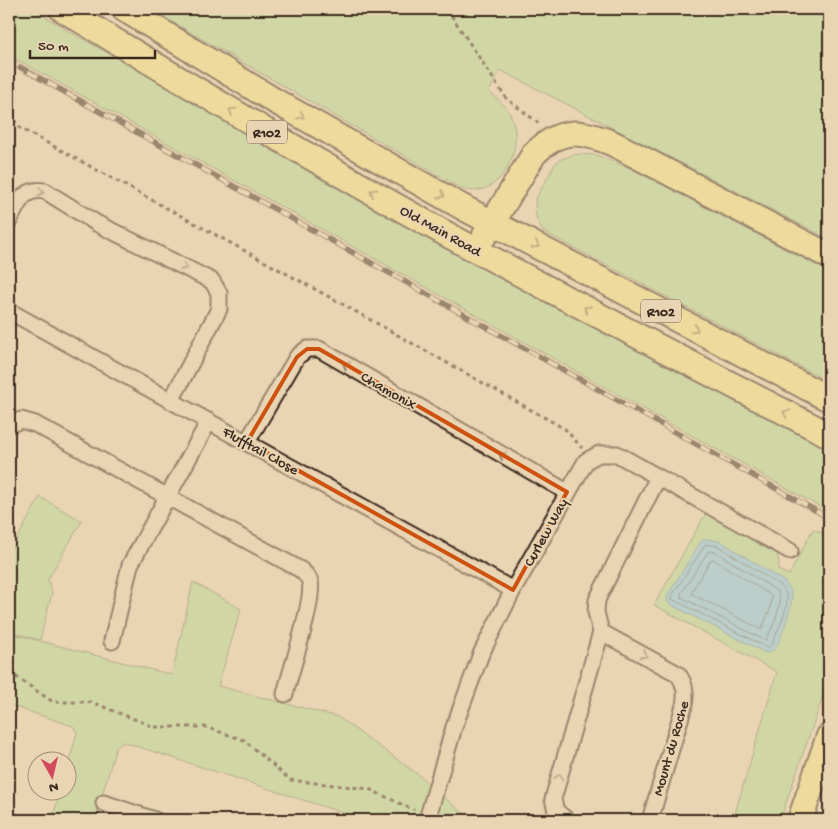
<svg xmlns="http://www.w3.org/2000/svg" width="838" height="829" font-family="'Gochi Hand',sans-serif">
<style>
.green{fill:#b3da96;stroke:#77825a}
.water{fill:#85c8e6;stroke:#678996}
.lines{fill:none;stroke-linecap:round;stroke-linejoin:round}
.shore{stroke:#59696e;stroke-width:1}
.street-casing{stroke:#3b2a1e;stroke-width:19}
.primary-casing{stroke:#3b2a1e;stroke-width:28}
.path{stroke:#3b2a1e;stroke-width:3;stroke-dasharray:4 4;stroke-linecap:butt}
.street{stroke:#e9d4b3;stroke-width:15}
.primary{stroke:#f4e382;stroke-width:24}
.rail-casing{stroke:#3b2a1e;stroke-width:5.5}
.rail{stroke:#e9d4b3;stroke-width:4;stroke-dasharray:11;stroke-linecap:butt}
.oneway{stroke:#988650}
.oneway2{stroke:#927f68}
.marked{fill:none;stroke:#ce520f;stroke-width:4;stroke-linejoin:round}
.labels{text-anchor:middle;stroke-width:4;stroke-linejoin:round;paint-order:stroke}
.shield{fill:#e9d4b3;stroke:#6f5d4b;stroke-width:1}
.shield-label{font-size:14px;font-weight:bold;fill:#3b2a1e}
.street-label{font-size:15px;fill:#3b2a1e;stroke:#e9d4b3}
</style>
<rect width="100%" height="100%" fill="#e9d4b3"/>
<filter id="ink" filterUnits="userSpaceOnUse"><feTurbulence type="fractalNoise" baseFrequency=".02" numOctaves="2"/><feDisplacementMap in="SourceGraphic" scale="10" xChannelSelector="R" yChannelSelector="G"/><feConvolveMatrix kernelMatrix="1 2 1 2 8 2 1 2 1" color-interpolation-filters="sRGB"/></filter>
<g filter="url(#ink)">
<!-- green -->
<path class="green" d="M9 9H33L68 31 829 449V512L9 55Z
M163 9H829V239L500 70 489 92C500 100 509 108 513 122 523 153 499 200 462 189L155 12Z
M576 154 596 155 632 169 829 272V382L542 231 536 217 535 200 555 164 561 159Z
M40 497 82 521 48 579 52 593 40 640 9 632V554Z
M706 513 777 552 779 563 778 570 789 575 813 529 829 536V679L780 820H733L777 672 654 605Z
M193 582 241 609 218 686 338 717 419 775 429 784 419 820H365L124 742 116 747 95 820H52L60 792H68V765L77 733 73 726 9 705V633L172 675Z
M442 796 472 820H435Z"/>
<!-- water -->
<path class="water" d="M704 539 720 541 785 582C788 587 792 591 792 597 792 606 781 640 776 647 773 651 770 653 766 653L671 605 667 601V596L700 543Z"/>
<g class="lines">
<!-- shore -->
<path class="shore" d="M706 544 718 546 781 586C783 589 786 592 787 597 788 612 777 630 772 644L768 648 672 599V596Z
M709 551 716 552 777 591C785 603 772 628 766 640H764L681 597V594Z
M713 559 772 596 770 609 762 629H760L692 594V591L710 561Z"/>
<defs>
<path id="street" d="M9 221C18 204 23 187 45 191L98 224 212 281 219 293V309L171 401
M9 311 513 590
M9 425 21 420 35 424 301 570C305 574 309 577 310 582 315 599 290 673 285 694
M247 442 297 357 307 349H319L567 492
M601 632 678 674C686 685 686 694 684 706L650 820
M112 641 130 565 209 421
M104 803 155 820
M427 820 454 727 481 654 513 590 586 461 599 454H617L790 551
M567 820 556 811 553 799 601 632 596 612 597 600 658 477"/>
<path id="primary" d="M62 9C190 86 319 164 450 236 576 305 703 370 829 435
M124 9 275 101 464 208 829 399
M485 235 534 154C561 127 581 130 614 144L829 256
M800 820 829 736"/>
</defs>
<!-- street casing -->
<use href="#street" class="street-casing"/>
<!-- primary casing -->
<use href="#primary" class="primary-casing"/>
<!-- path -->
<path class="path" d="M447 9 506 98 541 125
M9 16 12 9
M9 113 20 128 344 305 565 429 582 448
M9 672 53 702H91L154 727H205L244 740 290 780 369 789 414 810"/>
<!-- street -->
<use href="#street" class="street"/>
<!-- primary -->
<use href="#primary" class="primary"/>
<defs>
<path id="rail" d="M9 61 829 518"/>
</defs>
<!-- rail casing -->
<use href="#rail" class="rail-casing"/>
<!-- rail -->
<use href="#rail" class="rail"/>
</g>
<!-- one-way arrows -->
<defs><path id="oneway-chevron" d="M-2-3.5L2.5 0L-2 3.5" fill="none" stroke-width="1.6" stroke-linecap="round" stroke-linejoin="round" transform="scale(1.25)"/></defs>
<g class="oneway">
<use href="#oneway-chevron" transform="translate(232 111) rotate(-149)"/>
<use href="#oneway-chevron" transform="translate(301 116) rotate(29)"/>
<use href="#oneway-chevron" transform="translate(373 192) rotate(-150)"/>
<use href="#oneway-chevron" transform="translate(442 195) rotate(29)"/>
<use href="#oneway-chevron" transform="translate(536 245) rotate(28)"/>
<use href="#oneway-chevron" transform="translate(587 309) rotate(-152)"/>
<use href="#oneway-chevron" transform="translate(695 329) rotate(28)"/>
<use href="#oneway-chevron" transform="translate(786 413) rotate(-153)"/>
</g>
<g class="oneway2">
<use href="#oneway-chevron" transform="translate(41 192) rotate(9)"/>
<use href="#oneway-chevron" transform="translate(184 267) rotate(25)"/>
<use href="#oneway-chevron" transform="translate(346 365) rotate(-148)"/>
<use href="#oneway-chevron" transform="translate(502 455) rotate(-150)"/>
<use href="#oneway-chevron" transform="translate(644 655) rotate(30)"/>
<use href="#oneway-chevron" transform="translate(559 777) rotate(-74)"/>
</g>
</g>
<!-- marked area -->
<path d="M0 0H838V829H0ZM307 349H319L567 492 513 590 247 442 297 357Z" fill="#e9d4b3" fill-opacity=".55" fill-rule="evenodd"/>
<path class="marked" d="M307 349H319L567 492 513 590 247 442 297 357Z"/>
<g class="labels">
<!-- shield labels -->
<g class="shield">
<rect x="247" y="120.5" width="40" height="23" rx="4"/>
<rect x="641" y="299.5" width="40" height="23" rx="4"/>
</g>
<g class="shield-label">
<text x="267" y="137">R102</text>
<text x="661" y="316">R102</text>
</g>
<!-- street labels -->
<g class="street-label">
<text transform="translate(441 230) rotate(29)" y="5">Old Main Road</text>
<text transform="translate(389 390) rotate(30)" y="5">Chamonix</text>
<text transform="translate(261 450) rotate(29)" y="5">Flufftail Close</text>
<text transform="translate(545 532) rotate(-61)" y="5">Curlew Way</text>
<text transform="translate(670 748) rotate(-74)" y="5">Mount du Roche</text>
</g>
</g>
<!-- margin -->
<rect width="838" height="829" fill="none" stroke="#e9d4b3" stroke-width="30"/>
<rect x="15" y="15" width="808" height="799" fill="none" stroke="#3b2a1e" stroke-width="2" filter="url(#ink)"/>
<!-- north arrow -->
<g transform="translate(52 776) rotate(172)"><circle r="24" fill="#e9d4b3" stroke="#a39077"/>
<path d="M0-4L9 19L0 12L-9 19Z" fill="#d1495b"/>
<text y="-8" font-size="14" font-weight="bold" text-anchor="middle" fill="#3b2a1e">N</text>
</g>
<!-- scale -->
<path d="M30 50v8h125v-8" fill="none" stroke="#3b2a1e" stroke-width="2.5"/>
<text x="38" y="50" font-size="15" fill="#3b2a1e" stroke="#e9d4b3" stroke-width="4" paint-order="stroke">50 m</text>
</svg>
